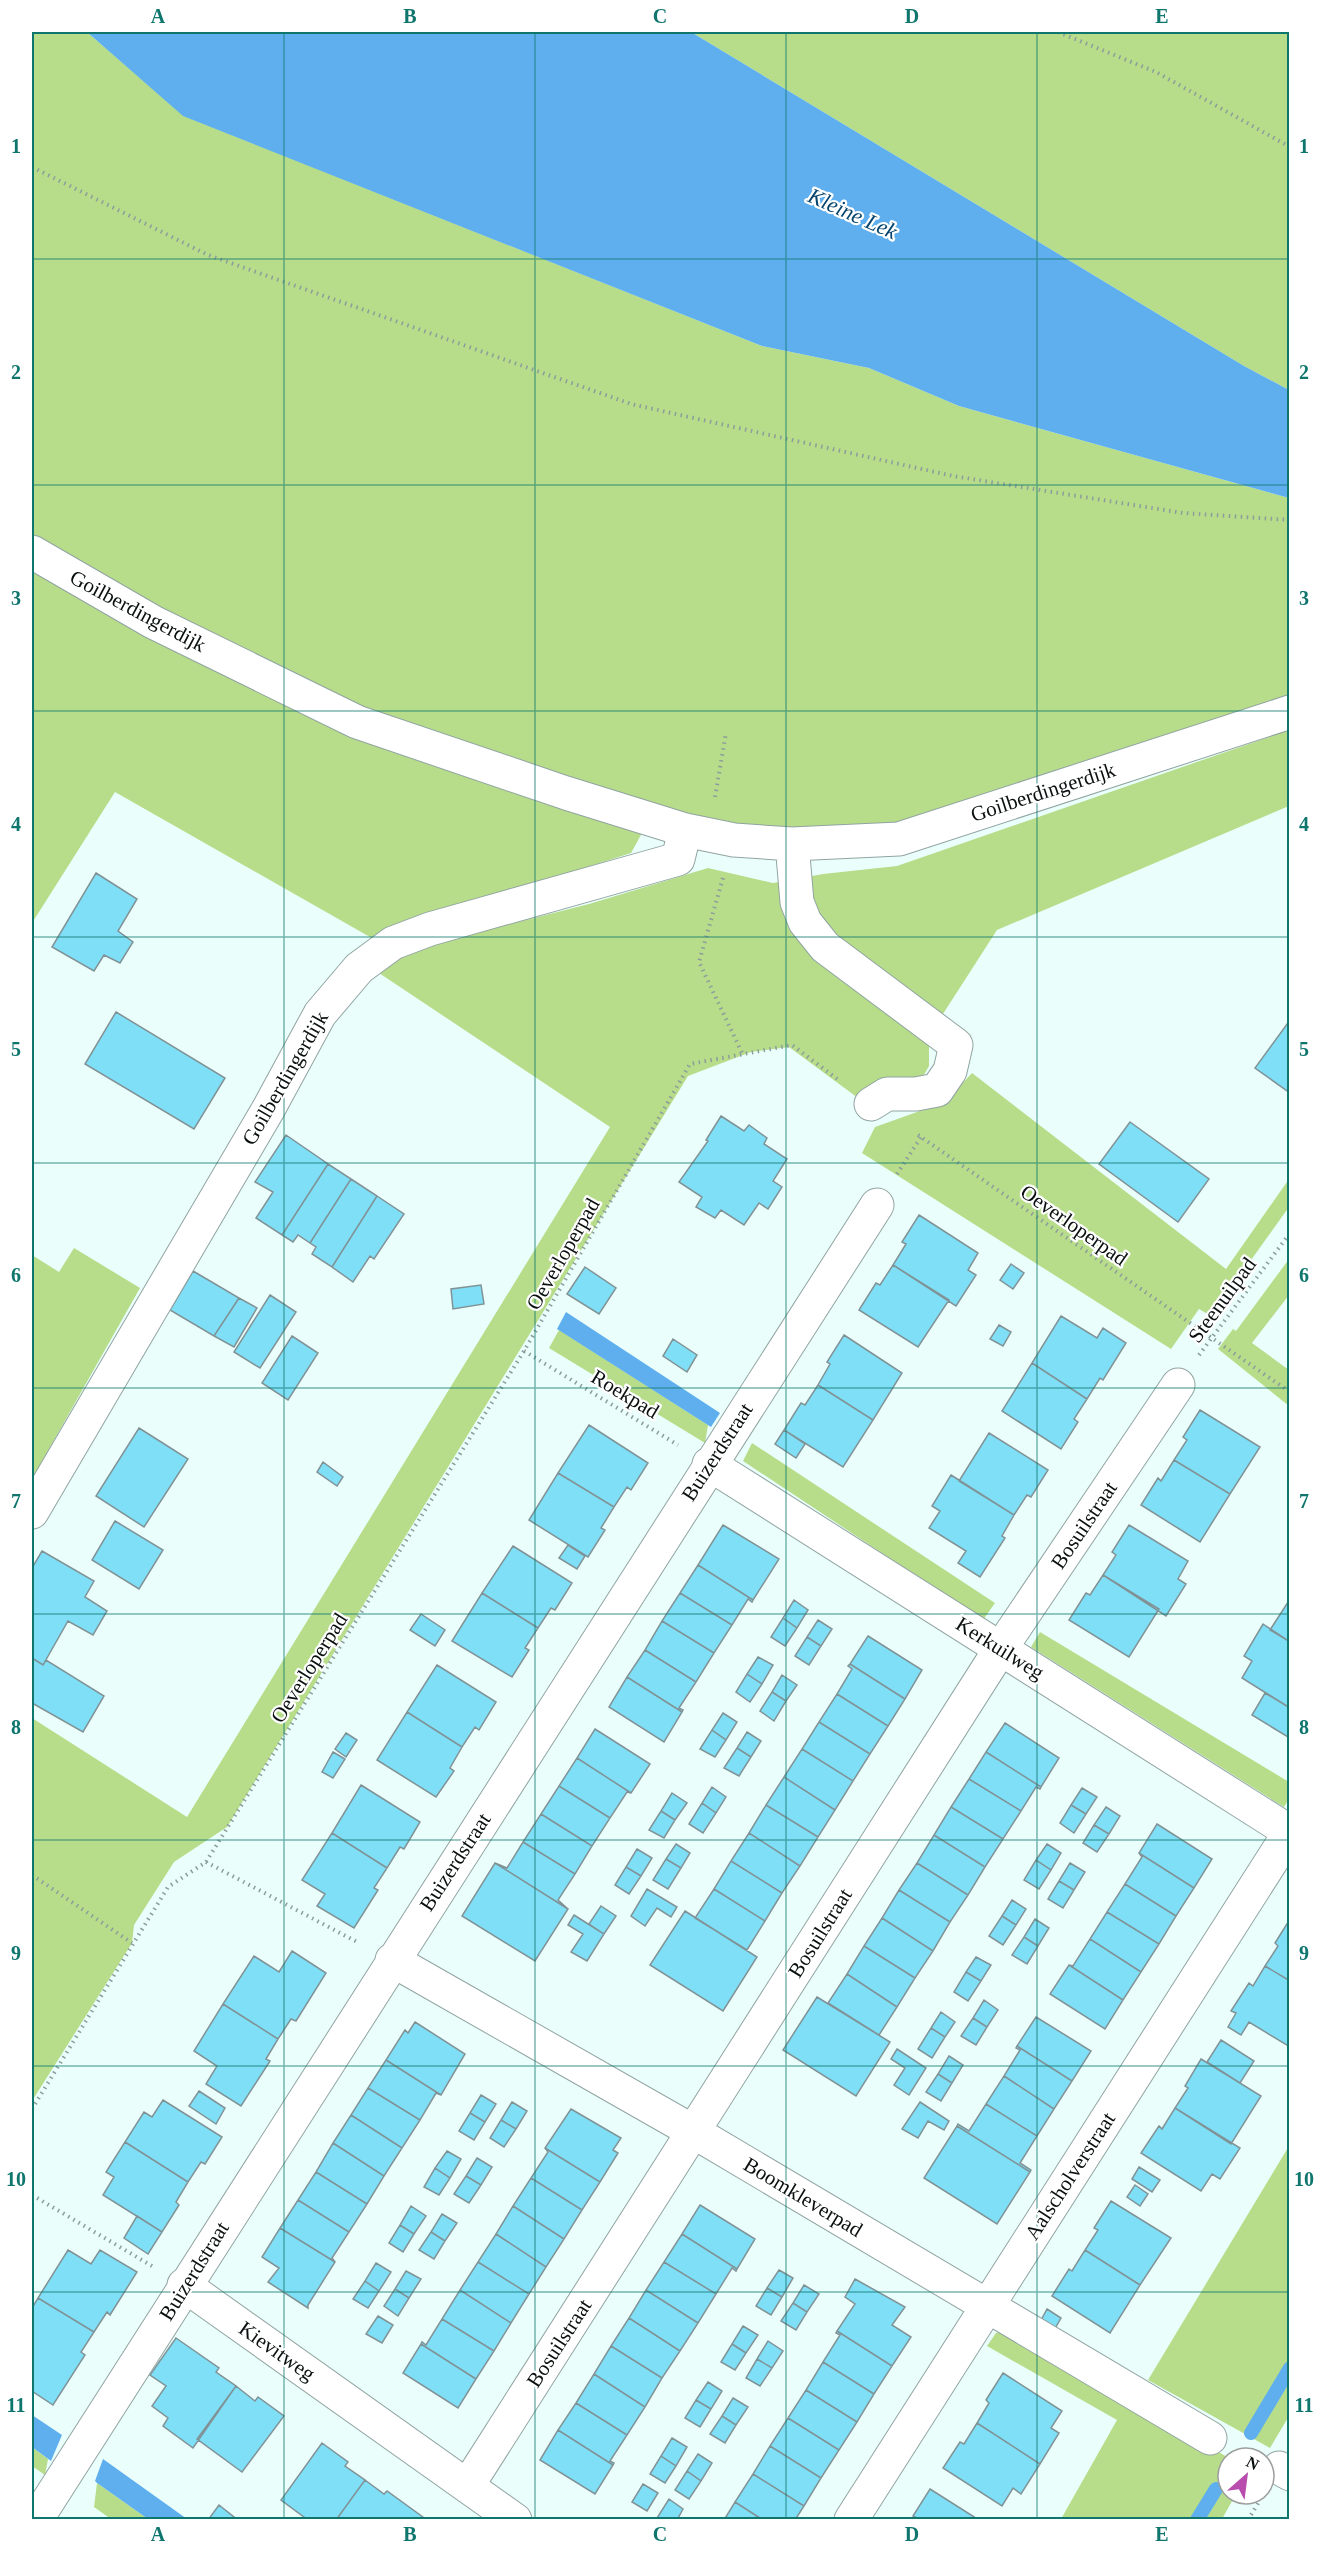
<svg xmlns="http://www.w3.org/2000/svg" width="1321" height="2551" font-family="'Times New Roman',serif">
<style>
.green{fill:#b7dd8a}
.water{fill:#5fafee}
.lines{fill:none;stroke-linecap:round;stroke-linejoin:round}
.stream{stroke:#5fafee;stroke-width:14}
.building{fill:#7fdff6;stroke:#809296;stroke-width:1.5}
.street-casing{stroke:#91a4a2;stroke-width:35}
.path{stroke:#8d9d9b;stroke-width:4;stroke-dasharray:1.5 4.5;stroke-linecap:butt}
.street{stroke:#fff;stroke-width:33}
.grid{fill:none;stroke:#0f766e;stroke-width:1.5;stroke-opacity:0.55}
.labels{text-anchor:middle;stroke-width:4.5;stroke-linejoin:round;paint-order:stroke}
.street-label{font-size:21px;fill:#09100f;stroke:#fff}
.water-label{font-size:22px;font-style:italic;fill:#05456d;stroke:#fff}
.neatline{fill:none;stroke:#0f766e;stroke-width:2}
.grid-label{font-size:20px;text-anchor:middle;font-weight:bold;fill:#0f766e}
</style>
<rect width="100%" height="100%" fill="#eafffc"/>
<!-- green -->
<path class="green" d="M32 32H87L184 116 762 346 869 368 959 406 1289 498V695L890 826 806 833 704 821 363 709 159 607 32 534Z
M691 32H1289V390L1244 366Z
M32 569 351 737 560 809 642 833 631 853 436 916 377 941 115 792 32 923Z
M1289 730V806L997 930 941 1017 929 1046V1066L921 1080 858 1098 789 1047 751 1052 688 1076 227 1827 174 1862 134 1925 132 1943 32 2101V1718L187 1817 610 1127 373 969 443 941 589 904 708 868 773 883 823 874 897 866Z
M972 1073 1226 1269 1289 1179V1207L1211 1316 1199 1309 1171 1349 862 1153 875 1127 945 1102Z
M74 1248 140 1288 32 1479V1255L59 1272Z
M1289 1259V1295L1252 1343 1289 1370V1406L1218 1349 1233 1329 1236 1331Z
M559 1330 708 1425 705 1443 549 1348Z
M752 1443 995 1603 983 1620 743 1461Z
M1040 1632 1289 1782V1799L1284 1807 1031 1647Z
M1289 2146V2416L1270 2448 1148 2380Z
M1006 2330 1229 2458 1228 2494H1236L1222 2519H1061L1117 2420 987 2346 996 2333Z
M32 2447 48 2459 45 2475 32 2466Z
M97 2483 148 2519H111L94 2507Z"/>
<!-- water -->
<path class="water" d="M87 32H691L1244 366 1289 390V498L959 406 869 368 762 346 183 116Z
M566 1312 720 1413 711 1427 557 1329Z
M32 2415 62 2435 51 2461 32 2447Z
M103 2459 187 2519H148L97 2483 95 2481Z"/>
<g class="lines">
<!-- stream -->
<path class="stream" d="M1251 2433 1290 2368
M1197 2520 1216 2489"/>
</g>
<!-- building -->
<path class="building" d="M96 873 137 899 118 931 133 942 120 963 104 955 94 971 52 947Z
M116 1012 225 1078 194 1129 85 1064Z
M1290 1020V1093L1255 1068Z
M721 1116 744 1131 749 1125 767 1138 764 1144 787 1159 773 1181 782 1187 768 1209 759 1203 744 1225 721 1210 715 1218 696 1207 702 1197 679 1182 708 1141 706 1140Z
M1130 1122 1209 1179 1178 1222 1099 1164Z
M286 1135 328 1164 282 1235 256 1218 273 1192 255 1182Z
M328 1164 351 1179 310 1243 298 1235 293 1242 282 1235Z
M351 1179 377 1196 332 1267 312 1254 316 1247 310 1243Z
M377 1196 404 1214 374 1259 370 1256 353 1282 332 1267Z
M919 1215 978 1253 968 1270 976 1275 956 1306 893 1265 906 1244 902 1242Z
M1011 1264 1024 1273 1013 1289 1000 1280Z
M893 1265 949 1300 918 1347 859 1310 876 1283 880 1285Z
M585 1267 616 1288 599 1314 567 1294Z
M193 1271 239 1298 214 1336 170 1310Z
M481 1285 484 1304 453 1309 451 1289Z
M270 1295 296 1312 260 1368 234 1352Z
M239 1298 257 1308 234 1347 214 1336Z
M1061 1316 1097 1338 1103 1328 1126 1343 1103 1380 1100 1378 1087 1399 1032 1363Z
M999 1325 1011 1332 1003 1346 990 1339Z
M844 1335 902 1373 873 1420 818 1385 830 1364 827 1362Z
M292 1336 318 1353 288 1400 262 1383Z
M673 1339 697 1355 687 1372 663 1356Z
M1032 1363 1087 1399 1074 1419 1078 1422 1061 1449 1002 1411Z
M818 1385 873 1420 843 1467 784 1430 801 1403 805 1405Z
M1200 1410 1260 1447 1230 1494 1174 1460 1187 1440 1183 1437Z
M589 1425 648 1463 631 1490 627 1487 614 1507 558 1473Z
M139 1428 188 1459 144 1527 96 1496Z
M784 1430 805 1444 796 1458 775 1444Z
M989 1433 1048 1470 1031 1497 1027 1495 1014 1515 959 1481Z
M1174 1460 1230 1494 1200 1542 1141 1505 1158 1478 1161 1481Z
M323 1462 343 1477 337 1486 317 1472Z
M558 1473 614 1507 601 1528 605 1530 588 1557 529 1520Z
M951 1475 1014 1515 1002 1536 1005 1538 980 1577 958 1563 966 1551 929 1528 940 1511 932 1506Z
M115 1521 163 1550 139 1589 92 1560Z
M723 1525 779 1559 753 1600 698 1565Z
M1129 1525 1188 1561 1178 1579 1186 1584 1166 1616 1103 1575 1116 1555 1112 1552Z
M568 1545 585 1556 577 1569 559 1558Z
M513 1546 572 1583 555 1610 551 1608 538 1628 482 1593Z
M42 1551 94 1581 85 1597 107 1611 93 1635 68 1621 43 1665 32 1658V1568Z
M698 1565 753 1600 752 1602 748 1599 732 1625 680 1593Z
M1103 1575 1159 1609 1129 1657 1069 1620 1086 1593 1090 1595Z
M482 1593 538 1628 525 1648 529 1650 512 1677 452 1641Z
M680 1593 732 1625 714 1653 662 1621Z
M1290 1599V1642L1270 1630Z
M794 1600 808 1610 797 1628 783 1618Z
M421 1614 445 1630 435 1646 410 1630Z
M783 1618 797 1628 785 1646 771 1637Z
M818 1620 832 1629 821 1646 807 1637Z
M662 1621 714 1653 696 1682 645 1650Z
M1263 1624 1290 1642V1708L1242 1678 1252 1661 1244 1656Z
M868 1636 922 1670 905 1699 850 1664Z
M807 1637 821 1646 809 1665 795 1656Z
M645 1650 696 1682 679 1708 683 1710 682 1712 627 1677Z
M758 1657 773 1665 762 1684 747 1674Z
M32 1658 43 1665 46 1660 104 1696 83 1732 32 1703Z
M850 1664 905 1699 888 1726 837 1694 852 1669 848 1666Z
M437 1665 496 1702 479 1730 475 1727 462 1747 407 1712Z
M747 1674 762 1684 750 1702 736 1692Z
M782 1675 797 1685 786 1701 772 1692Z
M627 1677 682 1712 664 1742 609 1707Z
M772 1692 786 1701 774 1721 760 1711Z
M1265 1693 1290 1708 1288 1737 1252 1715Z
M837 1694 888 1726 870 1754 819 1722Z
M407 1712 462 1747 450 1768 454 1771 436 1797 377 1760Z
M723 1713 737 1722 726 1740 712 1730Z
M819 1722 870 1754 853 1781 802 1749Z
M1005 1723 1059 1758 1041 1787 986 1752Z
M595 1729 650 1764 631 1793 577 1758Z
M712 1730 726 1740 715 1757 700 1749Z
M747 1732 761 1741 751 1757 737 1748Z
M346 1733 357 1740 346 1757 335 1749Z
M737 1748 751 1757 739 1776 724 1768Z
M802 1749 853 1781 835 1810 784 1777Z
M333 1752 345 1759 333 1778 322 1772Z
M986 1752 1041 1787 1040 1789 1036 1787 1021 1811 969 1779Z
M577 1758 631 1793 627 1792 610 1818 559 1786Z
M784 1777 835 1810 818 1837 766 1805Z
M969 1779 1021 1811 1003 1839 951 1807Z
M361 1785 420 1822 404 1849 400 1847 387 1868 332 1833Z
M559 1786 610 1818 592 1846 541 1814Z
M712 1787 726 1797 716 1813 702 1803Z
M1082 1788 1097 1797 1086 1814 1071 1805Z
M672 1793 687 1803 675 1820 661 1811Z
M702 1803 716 1813 703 1833 689 1824Z
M766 1805 818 1837 800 1866 749 1833Z
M1071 1805 1086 1814 1074 1833 1060 1823Z
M951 1807 1003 1839 985 1867 934 1835Z
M1106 1807 1120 1816 1109 1834 1094 1825Z
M661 1811 675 1820 664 1838 649 1830Z
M541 1814 592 1846 575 1874 523 1842Z
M1157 1824 1212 1859 1194 1888 1139 1853Z
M1094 1825 1109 1834 1097 1852 1083 1843Z
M332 1833 387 1868 374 1888 378 1890 354 1928 317 1906 325 1894 302 1880Z
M749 1833 800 1866 782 1893 731 1861Z
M934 1835 985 1867 968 1895 917 1863Z
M523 1842 575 1874 558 1900 568 1909 495 1863 507 1868Z
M676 1844 690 1853 681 1868 666 1859Z
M1047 1844 1061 1853 1051 1870 1036 1860Z
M637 1849 652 1858 641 1876 626 1867Z
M1139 1853 1194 1888 1176 1916 1125 1884 1142 1857Z
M666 1859 681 1868 668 1889 653 1880Z
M1036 1860 1051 1870 1039 1889 1024 1880Z
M731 1861 782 1893 765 1921 714 1889Z
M495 1863 568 1909 535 1961 462 1916Z
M917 1863 968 1895 950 1922 899 1890Z
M1070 1863 1085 1872 1074 1890 1059 1881Z
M626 1867 641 1876 629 1894 615 1885Z
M1059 1881 1074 1890 1063 1908 1048 1899Z
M1125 1884 1176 1916 1159 1944 1107 1912Z
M647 1889 677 1907 671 1917 657 1908 645 1926 631 1916Z
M714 1889 765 1921 747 1950 695 1918Z
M899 1890 950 1922 933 1951 882 1918Z
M1012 1900 1026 1909 1016 1925 1002 1916Z
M601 1906 616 1916 604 1934 589 1924Z
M685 1911 757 1957 723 2011 650 1965Z
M1107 1912 1159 1944 1141 1972 1090 1939Z
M574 1915 604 1934 587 1961 571 1952 583 1934 568 1925Z
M1002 1916 1016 1925 1003 1945 989 1936Z
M882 1918 933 1951 915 1978 864 1946Z
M1035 1919 1049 1928 1038 1946 1024 1937Z
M1290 1919V1981L1265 1966 1278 1946 1275 1943Z
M1024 1937 1038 1946 1027 1964 1012 1955Z
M1090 1939 1141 1972 1123 2000 1069 1965 1073 1966Z
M864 1946 915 1978 897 2007 847 1974Z
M292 1951 326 1973 296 2021 291 2019 278 2039 223 2004 254 1956 279 1972Z
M976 1957 991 1965 981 1981 966 1972Z
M1069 1965 1123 2000 1105 2029 1050 1994Z
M1265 1966 1290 1981V2047L1249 2022 1241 2035 1228 2027 1236 2013 1231 2011 1249 1983 1253 1986Z
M966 1972 981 1981 968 2001 954 1992Z
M847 1974 897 2007 879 2035 828 2003Z
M817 1997 890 2042 856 2096 783 2050Z
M984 2000 998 2010 987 2027 973 2018Z
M223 2004 278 2039 266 2059 270 2061 241 2106 206 2084 217 2066 194 2051Z
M941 2012 955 2022 945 2037 931 2028Z
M1036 2017 1091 2051 1072 2081 1017 2046Z
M973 2018 987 2027 976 2045 961 2036Z
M415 2022 465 2054 441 2095 386 2060 405 2030 408 2033Z
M931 2028 945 2037 932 2058 918 2049Z
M1221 2040 1254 2061 1240 2083 1207 2062Z
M1017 2046 1072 2081 1054 2109 1004 2076 1020 2050 1016 2048Z
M897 2049 926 2068 909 2095 894 2085 905 2068 891 2059Z
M949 2056 963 2065 952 2083 938 2074Z
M1201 2059 1261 2096 1231 2144 1175 2108 1188 2088 1185 2086Z
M386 2060 441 2095 436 2093 420 2120 368 2088Z
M938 2074 952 2083 941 2101 926 2092Z
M1004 2076 1054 2109 1037 2136 986 2104Z
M368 2088 420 2120 402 2148 351 2115Z
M199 2091 225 2108 216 2124 189 2106Z
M481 2095 496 2104 485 2122 470 2113Z
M163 2100 222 2137 205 2164 201 2162 188 2182 125 2142 144 2112 152 2117Z
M512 2102 527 2111 516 2129 501 2120Z
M920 2102 949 2121 944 2130 928 2121 918 2138 902 2129Z
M986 2104 1037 2136 1020 2163 1031 2170 1030 2172 957 2126 958 2124 969 2131Z
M1175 2108 1240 2148 1220 2179 1212 2174 1201 2191 1141 2153 1159 2126 1162 2129Z
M571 2109 621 2138 613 2150 618 2153 600 2182 545 2148Z
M470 2113 485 2122 474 2140 459 2131Z
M351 2115 402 2148 384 2176 333 2143Z
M501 2120 516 2129 504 2147 490 2138Z
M957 2126 1030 2172 997 2224 924 2178Z
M125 2142 188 2182 176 2202 179 2205 162 2232 103 2195 114 2177 106 2172Z
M333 2143 384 2176 367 2204 316 2172Z
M545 2148 600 2182 582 2210 531 2178 548 2152Z
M447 2151 461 2159 450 2178 435 2168Z
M477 2158 492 2167 481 2185 466 2176Z
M1139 2167 1160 2180 1152 2192 1132 2179Z
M435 2168 450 2178 439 2195 424 2187Z
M316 2172 367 2204 349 2232 298 2200Z
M466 2176 481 2185 469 2203 454 2194Z
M531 2178 582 2210 564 2239 513 2206Z
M1135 2185 1148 2194 1140 2206 1127 2197Z
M298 2200 349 2232 332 2258 335 2262 280 2228Z
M1111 2201 1171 2238 1140 2285 1085 2250 1098 2230 1094 2228Z
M700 2205 755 2239 737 2269 682 2234Z
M411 2206 426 2216 414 2234 400 2225Z
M513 2206 564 2239 546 2267 496 2234Z
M442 2214 457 2223 445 2241 431 2232Z
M137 2216 162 2232 148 2254 124 2238Z
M400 2225 414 2234 403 2252 389 2243Z
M280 2228 335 2262 308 2305V2308L268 2282 279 2268 262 2257Z
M431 2232 445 2241 434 2259 419 2250Z
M496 2234 546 2267 529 2294 478 2262Z
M682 2234 737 2269 736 2271 732 2268 716 2294 664 2262Z
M68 2250 91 2264 100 2250 137 2272 110 2315 107 2312 94 2332 38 2298Z
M1085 2250 1140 2285 1110 2333 1052 2296 1069 2269 1072 2271Z
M478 2262 529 2294 511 2323 460 2290Z
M664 2262 716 2294 698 2323 646 2290Z
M376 2263 391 2272 379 2291 365 2281Z
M779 2270 793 2278 782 2297 767 2288Z
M406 2271 421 2279 409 2298 395 2289Z
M855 2279 905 2307 892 2325 911 2337 892 2366 837 2331 855 2304 845 2297Z
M365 2281 379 2291 368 2308 353 2299Z
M804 2285 819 2294 807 2312 793 2303Z
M767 2288 782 2297 771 2315 756 2306Z
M395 2289 409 2298 398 2316 384 2306Z
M460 2290 511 2323 494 2351 442 2319Z
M646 2290 698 2323 680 2351 629 2318Z
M38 2298 94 2332 81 2352 85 2355 53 2405 32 2391V2308Z
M793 2303 807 2312 796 2330 781 2321Z
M1047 2309 1061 2318 1053 2332 1039 2324Z
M378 2316 393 2325 382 2343 366 2334Z
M629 2318 680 2351 662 2378 611 2346Z
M442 2319 494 2351 476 2379 421 2344 422 2342 426 2345Z
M743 2326 758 2335 746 2353 732 2344Z
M837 2331 892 2366 874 2394 823 2362 840 2335 836 2333Z
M176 2338 219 2368 216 2372 236 2386 193 2448 163 2426 168 2418 152 2406 166 2386 150 2375Z
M768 2341 783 2351 772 2368 757 2359Z
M421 2344 476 2379 458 2408 403 2373Z
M732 2344 746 2353 735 2370 721 2362Z
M611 2346 662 2378 645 2407 594 2374Z
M757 2359 772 2368 760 2386 746 2378Z
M823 2362 874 2394 857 2422 806 2390Z
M1003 2373 1062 2411 1051 2428 1059 2433 1040 2464 977 2423 989 2403 986 2400Z
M594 2374 645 2407 627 2435 576 2403Z
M708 2382 722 2391 711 2409 696 2400Z
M236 2386 255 2401 258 2397 284 2416 242 2472 197 2439Z
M806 2390 857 2422 839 2450 788 2418Z
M733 2398 748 2407 736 2425 722 2416Z
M696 2400 711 2409 700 2427 685 2418Z
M576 2403 627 2435 610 2461 614 2463 613 2465 558 2430Z
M722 2416 736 2425 725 2443 710 2434Z
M788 2418 839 2450 821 2478 770 2446Z
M977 2423 1040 2464 1021 2494 1013 2488 1002 2506 943 2468 960 2442 964 2444Z
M558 2430 613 2465 595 2494 540 2460Z
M672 2438 687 2447 676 2466 661 2456Z
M322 2443 348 2462 345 2466 365 2480 336 2520H308L281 2500Z
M770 2446 821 2478 804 2506 753 2474Z
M698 2454 712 2463 701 2481 687 2471Z
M661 2456 676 2466 665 2483 650 2474Z
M687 2471 701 2481 689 2499 675 2490Z
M753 2474 804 2506 795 2520H763L735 2502Z
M365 2480 384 2494 387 2491 427 2520H336Z
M643 2484 658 2493 647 2511 632 2502Z
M930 2489 979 2520H916L917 2518 913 2516Z
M669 2499 683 2509 677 2520H660L657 2518Z
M735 2502 763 2520H724Z
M219 2505 234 2517 232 2520H208Z"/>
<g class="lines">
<defs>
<path id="street" d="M32 552 153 622 357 722 566 793 685 830 734 840 792 844 899 839 1290 712
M792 844 797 902 805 922 825 947 956 1045 950 1071 937 1090 916 1094H887L871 1104
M709 1464 1290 1832
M32 1512 269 1108 320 1014 359 968 393 943 430 929 678 859 685 830
M392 1960 694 2132 1210 2438
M184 2285 515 2520
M1279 2468 1290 2474
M468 2485 1001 1648 1178 1385
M36 2520 877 1205
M851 2520 1290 1832"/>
</defs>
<!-- street casing -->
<use href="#street" class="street-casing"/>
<!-- path -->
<path class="path" d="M1058 32 1156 72 1290 147
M32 167 208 255 631 404 953 476 1183 513 1290 520
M715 797 726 733
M723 878 699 962 743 1055
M918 1135 1290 1392
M897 1174 921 1137
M524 1351 678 1445
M1199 1355 1290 1233
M206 1862 359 1943
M32 1875 132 1943
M32 2109 168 1887 206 1862 524 1351 690 1064 792 1045 840 1081
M32 2195 152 2266
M1248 2520 1260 2500"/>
<!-- street -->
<use href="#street" class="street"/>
</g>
<!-- grid -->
<path class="grid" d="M284 32V2520M535 32V2520M786 32V2520M1037 32V2520M32 259H1290M32 485H1290M32 711H1290M32 937H1290M32 1163H1290M32 1388H1290M32 1614H1290M32 1840H1290M32 2066H1290M32 2292H1290"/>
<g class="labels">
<!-- street labels -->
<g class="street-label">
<text transform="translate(138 611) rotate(28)" y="7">Goilberdingerdijk</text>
<text transform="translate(1043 792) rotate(-18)" y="7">Goilberdingerdijk</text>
<text transform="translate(285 1078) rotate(-60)" y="7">Goilberdingerdijk</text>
<text transform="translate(1074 1225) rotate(35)" y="7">Oeverloperpad</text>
<text transform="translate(563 1254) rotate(-60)" y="7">Oeverloperpad</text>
<text transform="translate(1222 1300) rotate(-54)" y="7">Steenuilpad</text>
<text transform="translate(625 1394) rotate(31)" y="7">Roekpad</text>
<text transform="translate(717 1452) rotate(-57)" y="7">Buizerdstraat</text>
<text transform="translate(1084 1525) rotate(-56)" y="7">Bosuilstraat</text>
<text transform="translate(1000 1648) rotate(32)" y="7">Kerkuilweg</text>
<text transform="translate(309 1668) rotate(-58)" y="7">Oeverloperpad</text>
<text transform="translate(455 1862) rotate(-57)" y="7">Buizerdstraat</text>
<text transform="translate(820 1933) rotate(-58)" y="7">Bosuilstraat</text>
<text transform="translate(1070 2176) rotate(-57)" y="7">Aalscholverstraat</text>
<text transform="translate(803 2197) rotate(31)" y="7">Boomkleverpad</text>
<text transform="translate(194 2271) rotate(-58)" y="7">Buizerdstraat</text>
<text transform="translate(559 2343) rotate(-57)" y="7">Bosuilstraat</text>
<text transform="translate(277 2351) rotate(35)" y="7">Kievitweg</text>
</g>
<!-- water labels -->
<g class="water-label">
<text transform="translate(853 213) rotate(24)" y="8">Kleine Lek</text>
</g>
</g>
<!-- border -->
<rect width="1321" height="2551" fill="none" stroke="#ffffff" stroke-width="66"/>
<!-- north arrow -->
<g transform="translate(1246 2476) rotate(28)"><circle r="28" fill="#ffffff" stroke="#9d9f9f" stroke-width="1.5"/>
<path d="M0-4.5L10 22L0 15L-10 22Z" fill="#b84dae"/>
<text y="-9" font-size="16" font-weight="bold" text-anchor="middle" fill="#09100f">N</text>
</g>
<rect x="33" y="33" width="1255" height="2485" class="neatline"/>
<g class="grid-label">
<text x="158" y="23">A</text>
<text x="410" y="23">B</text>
<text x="660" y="23">C</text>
<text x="912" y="23">D</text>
<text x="1162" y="23">E</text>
<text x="16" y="153">1</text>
<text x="1304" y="153">1</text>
<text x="16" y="379">2</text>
<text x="1304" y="379">2</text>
<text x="16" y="605">3</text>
<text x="1304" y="605">3</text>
<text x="16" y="831">4</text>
<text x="1304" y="831">4</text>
<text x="16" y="1056">5</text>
<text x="1304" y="1056">5</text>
<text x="16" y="1282">6</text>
<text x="1304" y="1282">6</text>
<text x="16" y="1508">7</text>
<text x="1304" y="1508">7</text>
<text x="16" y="1734">8</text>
<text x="1304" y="1734">8</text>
<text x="16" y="1960">9</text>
<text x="1304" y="1960">9</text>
<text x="16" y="2186">10</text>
<text x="1304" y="2186">10</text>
<text x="16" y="2412">11</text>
<text x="1304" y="2412">11</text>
<text x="158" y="2541">A</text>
<text x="410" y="2541">B</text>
<text x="660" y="2541">C</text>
<text x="912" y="2541">D</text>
<text x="1162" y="2541">E</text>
</g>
</svg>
